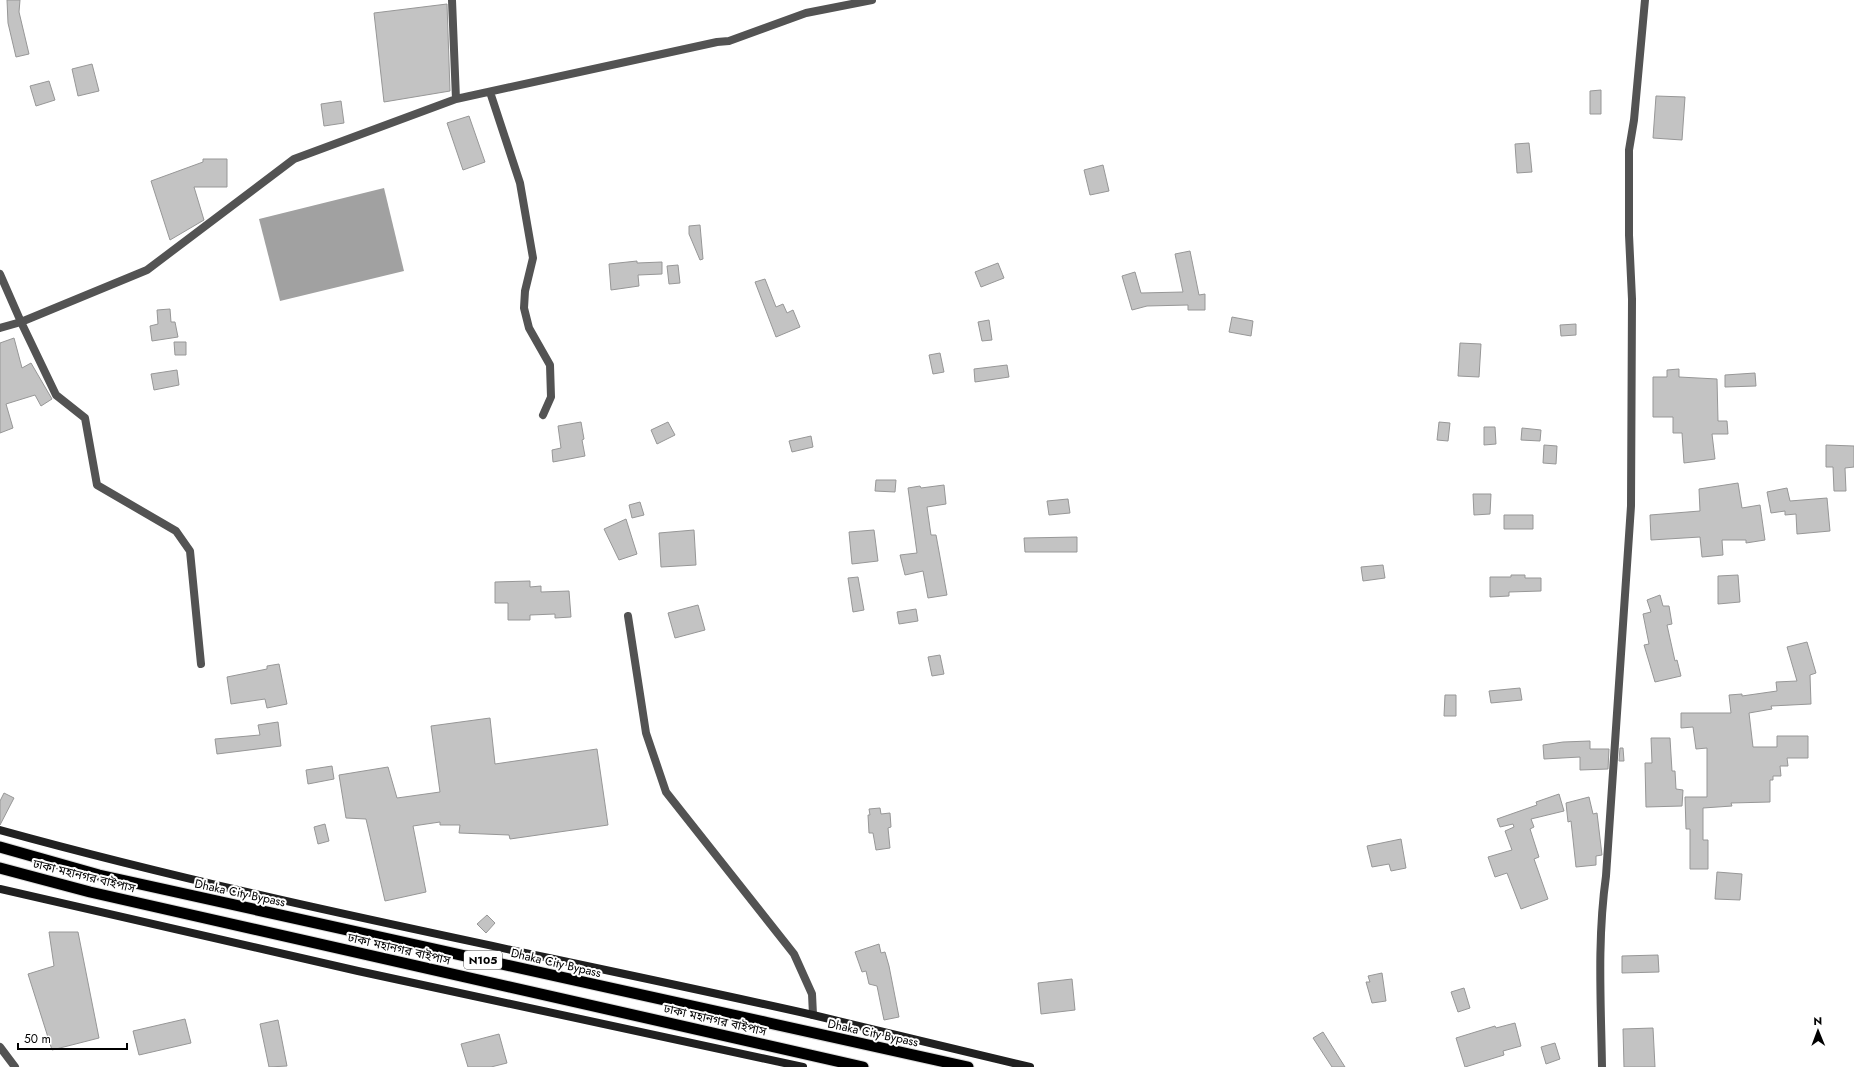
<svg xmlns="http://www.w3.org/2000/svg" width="1854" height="1067" font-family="Jost,'Noto Sans Bengali',sans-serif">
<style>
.water{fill:#a1a1a1}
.building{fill:#c3c3c3;stroke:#979797}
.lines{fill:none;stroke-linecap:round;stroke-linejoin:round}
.trunk-casing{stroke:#dbdbdb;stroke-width:13}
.minor{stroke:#535353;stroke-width:8}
.secondary{stroke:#202020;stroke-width:8}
.trunk{stroke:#000;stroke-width:11}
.labels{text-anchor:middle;stroke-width:4;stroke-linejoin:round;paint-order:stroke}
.shield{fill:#fff;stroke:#4c4c4c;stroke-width:1}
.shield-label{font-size:11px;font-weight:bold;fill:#000}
.street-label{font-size:12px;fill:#000;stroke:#fff}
</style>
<rect width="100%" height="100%" fill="#fff"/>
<!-- water -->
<path class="water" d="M384 188 404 271 280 301 259 219Z"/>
<!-- building -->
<path class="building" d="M7 0H20L19 12 29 54 16 57 8 23Z
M447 4 450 91 384 102 374 13Z
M92 64 99 91 78 96 72 69Z
M49 81 55 100 36 106 30 86Z
M1601 90V114H1590V91Z
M1656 96 1685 97 1682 140 1653 138Z
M341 101 344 123 324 126 321 104Z
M469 116 485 162 463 170 447 123Z
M1529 143 1532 172 1517 173 1515 144Z
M203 159H227V187H194L204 220 170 240 151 181 203 162Z
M1103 165 1109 191 1090 195 1084 170Z
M700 225 703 259 700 260 689 234V226Z
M1190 251 1199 295 1205 294V310H1188V305L1147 306 1132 310 1122 276 1135 272 1141 293 1183 292 1175 254Z
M637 261V263L662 262V274L638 275 639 286 611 290 609 264Z
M998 263 1004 278 981 287 975 272Z
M678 265 680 283 669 284 667 266Z
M765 279 776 307 783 304 787 313 793 310 800 327 776 337 755 282Z
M170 309 171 322H175L178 337 152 341 150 326 158 324 157 310Z
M1232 317 1253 321 1251 336 1229 332Z
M989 320 992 340 982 341 978 322Z
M1576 324V335L1561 336 1560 325Z
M14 338 22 368 31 363 52 399 41 406 35 395 6 404 13 428 0 433V343Z
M174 342H186V355H175Z
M1460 343 1481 344 1479 377 1458 376Z
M940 353 944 372 933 374 929 355Z
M1007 365 1009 377 975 382 974 369Z
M1679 369V377L1717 379 1718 421H1727L1728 434H1712L1715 459 1684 463 1682 433H1673V417H1653V377H1667V370Z
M177 370 179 385 154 390 151 374Z
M1755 373 1756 386 1725 387V375Z
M581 422 584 439 582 440 585 456 553 462 552 450 561 448 558 426Z
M668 422 675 435 657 444 651 430Z
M1439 422 1450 423 1448 441 1437 440Z
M1484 427H1495L1496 444 1484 445Z
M1522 428 1541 430 1540 441 1521 440Z
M811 436 813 447 792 452 789 441Z
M1544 445 1557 446 1556 464 1543 463Z
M1826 445 1854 446V467L1845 468 1846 491H1834L1833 467H1826Z
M876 480H896L895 492 875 491Z
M1738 483 1742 508 1760 505 1765 540 1746 543V540H1722L1723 555 1702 557 1700 537 1651 540 1650 515 1700 511 1699 489Z
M944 485 946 504 927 507 931 535H936L947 595 928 598 923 571 905 575 900 555 917 553 908 488 920 486 921 488Z
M1787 488 1790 501 1827 498 1830 531 1797 534 1796 514 1785 515V511L1771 513 1767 492Z
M1473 494H1491L1490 514 1474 515Z
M1068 499 1070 513 1049 515 1047 501Z
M640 502 644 515 632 518 629 505Z
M1504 515H1533V529H1504Z
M626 519 637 554 619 560 604 529Z
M694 530 696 565 661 567 659 533Z
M874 530 878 561 852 564 849 532Z
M1077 537V552H1025L1024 538Z
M1383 565 1385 578 1363 581 1361 567Z
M1511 575H1525V578H1541V591L1509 592V596L1490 597V577H1511Z
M1738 575 1740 602 1718 604V576Z
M858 577 864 610 853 612 848 578Z
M530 581V587L541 586V592L569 591 571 617 555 618V614L530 615V620H508V603H495V582Z
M1660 595 1663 606H1669L1672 624 1667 625 1675 661 1677 660 1681 676 1655 682 1644 645 1649 644 1643 614 1651 612 1647 600Z
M698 605 705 630 675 638 668 613Z
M916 609 918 621 899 624 897 612Z
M1807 642 1816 673 1810 675 1811 704 1771 706 1772 709 1749 713 1753 747H1777V736H1808V758H1787L1788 766H1780L1781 776H1773V780H1770V802L1731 803 1732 806 1703 808V840H1708V869H1690V829H1686L1685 797H1707V748L1696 749 1693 727 1681 728V713H1731L1729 695 1742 694V696L1777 691 1776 682 1797 681 1787 647Z
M940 655 944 674 932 676 928 657Z
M279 664 287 704 267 708 265 699 231 704 227 677 267 669V666Z
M1520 688 1522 700 1491 703 1489 691Z
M1445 695H1456V716H1444Z
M490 718 495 764 597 749 608 825 510 839 509 835 459 833 460 825H440V822L413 826 426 892 385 901 366 819 346 818 339 775 388 767 397 798 440 792 431 726Z
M278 722 281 746 217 754 215 739 260 735 258 725Z
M1651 738H1670L1672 771H1675L1676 789 1683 790 1682 806 1646 807 1645 763H1652Z
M1590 741V749H1609L1608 769 1580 770V757L1544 759 1543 745 1563 742Z
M1620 748H1623L1624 761H1619Z
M332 766 334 779 308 784 306 770Z
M4 793 14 798 0 825V801Z
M1559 794 1564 811 1531 819 1534 827 1530 829 1539 857 1534 859 1548 899 1521 909 1507 873 1495 877 1488 857 1512 850 1505 831 1514 827 1513 824 1500 827 1497 819 1537 805 1536 802Z
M1589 797 1593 814 1597 813 1602 855 1596 856V865L1576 867 1571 821 1568 822 1566 803Z
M880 808 881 814 890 813 891 827 888 828 890 848 876 850 873 833H869L868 815H870L869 809Z
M325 824 329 841 318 844 314 827Z
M1401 839 1406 868 1391 871 1389 864 1372 867 1367 846Z
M1717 872 1742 874 1740 900 1715 899Z
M487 915 495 923 486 933 477 924Z
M49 932H78L99 1038 52 1050 28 974 54 966Z
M879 944 881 953 885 952 889 966 899 1017 884 1020 877 986 869 984 866 971 862 972 855 952Z
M1658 955 1659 972 1622 973V956Z
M1382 973 1386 1001 1372 1003 1366 982H1370L1368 976Z
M1072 979 1075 1010 1041 1014 1038 983Z
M1464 988 1470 1008 1458 1012 1451 992Z
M185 1019 191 1043 139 1055 133 1031Z
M278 1020 287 1066 269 1067 260 1024Z
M1515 1023 1521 1046 1503 1051 1504 1055 1465 1067 1456 1038 1495 1026 1496 1028Z
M1653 1028 1655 1067H1624L1623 1029Z
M1323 1032 1345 1067H1332L1313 1038Z
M499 1034 507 1063 491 1067H468L461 1044Z
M1555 1043 1560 1059 1546 1064 1541 1047Z"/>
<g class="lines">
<defs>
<path id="trunk" d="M0 847 99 875 968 1067
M0 868 90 892 863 1067"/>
</defs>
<!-- trunk casing -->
<use href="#trunk" class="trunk-casing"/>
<!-- minor -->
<path class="minor" d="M452 0 456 99
M490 92 520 183 533 258 525 291 524 308 529 328 550 365 551 397 543 415
M0 274 21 322 56 395 85 418 97 485 176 531 190 551 201 664
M0 328 21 322 147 270 294 159 456 99 717 42 729 41 806 13 872 0
M628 616 646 733 666 792 794 954 812 994 813 1015
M0 1047 15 1067
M1602 1067C1601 1003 1597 940 1606 876L1631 506 1632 299 1629 235V150L1634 120 1645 0"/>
<!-- secondary -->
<path class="secondary" d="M0 830C268 904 542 954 813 1015 885 1032 957 1050 1030 1067
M0 889 358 971 803 1067"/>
<!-- trunk -->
<use href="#trunk" class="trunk"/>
</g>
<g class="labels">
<!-- shield labels -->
<rect class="shield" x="464" y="951" width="38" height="18" rx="3"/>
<g class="shield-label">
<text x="483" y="964">N105</text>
</g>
<!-- street labels -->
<g class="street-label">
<text transform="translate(84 876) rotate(14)" y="4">ঢাকা মহানগর বাইপাস</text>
<text transform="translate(240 893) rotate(12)" y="4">Dhaka City Bypass</text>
<text transform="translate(399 949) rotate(13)" y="4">ঢাকা মহানগর বাইপাস</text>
<text transform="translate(556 963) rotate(13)" y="4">Dhaka City Bypass</text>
<text transform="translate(715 1020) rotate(13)" y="4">ঢাকা মহানগর বাইপাস</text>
<text transform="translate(873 1033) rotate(12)" y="4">Dhaka City Bypass</text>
</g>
</g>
<!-- north arrow -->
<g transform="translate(1818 1031) rotate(359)" stroke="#ffffff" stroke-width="3" paint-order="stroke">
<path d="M0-3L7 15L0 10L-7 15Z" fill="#000000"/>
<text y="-6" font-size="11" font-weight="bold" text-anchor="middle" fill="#000000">N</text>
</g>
<!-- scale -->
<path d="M18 1043v6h109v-6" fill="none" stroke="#000000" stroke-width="2"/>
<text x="24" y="1043" font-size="12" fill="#000000" stroke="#ffffff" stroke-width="3" paint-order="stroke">50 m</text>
</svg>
